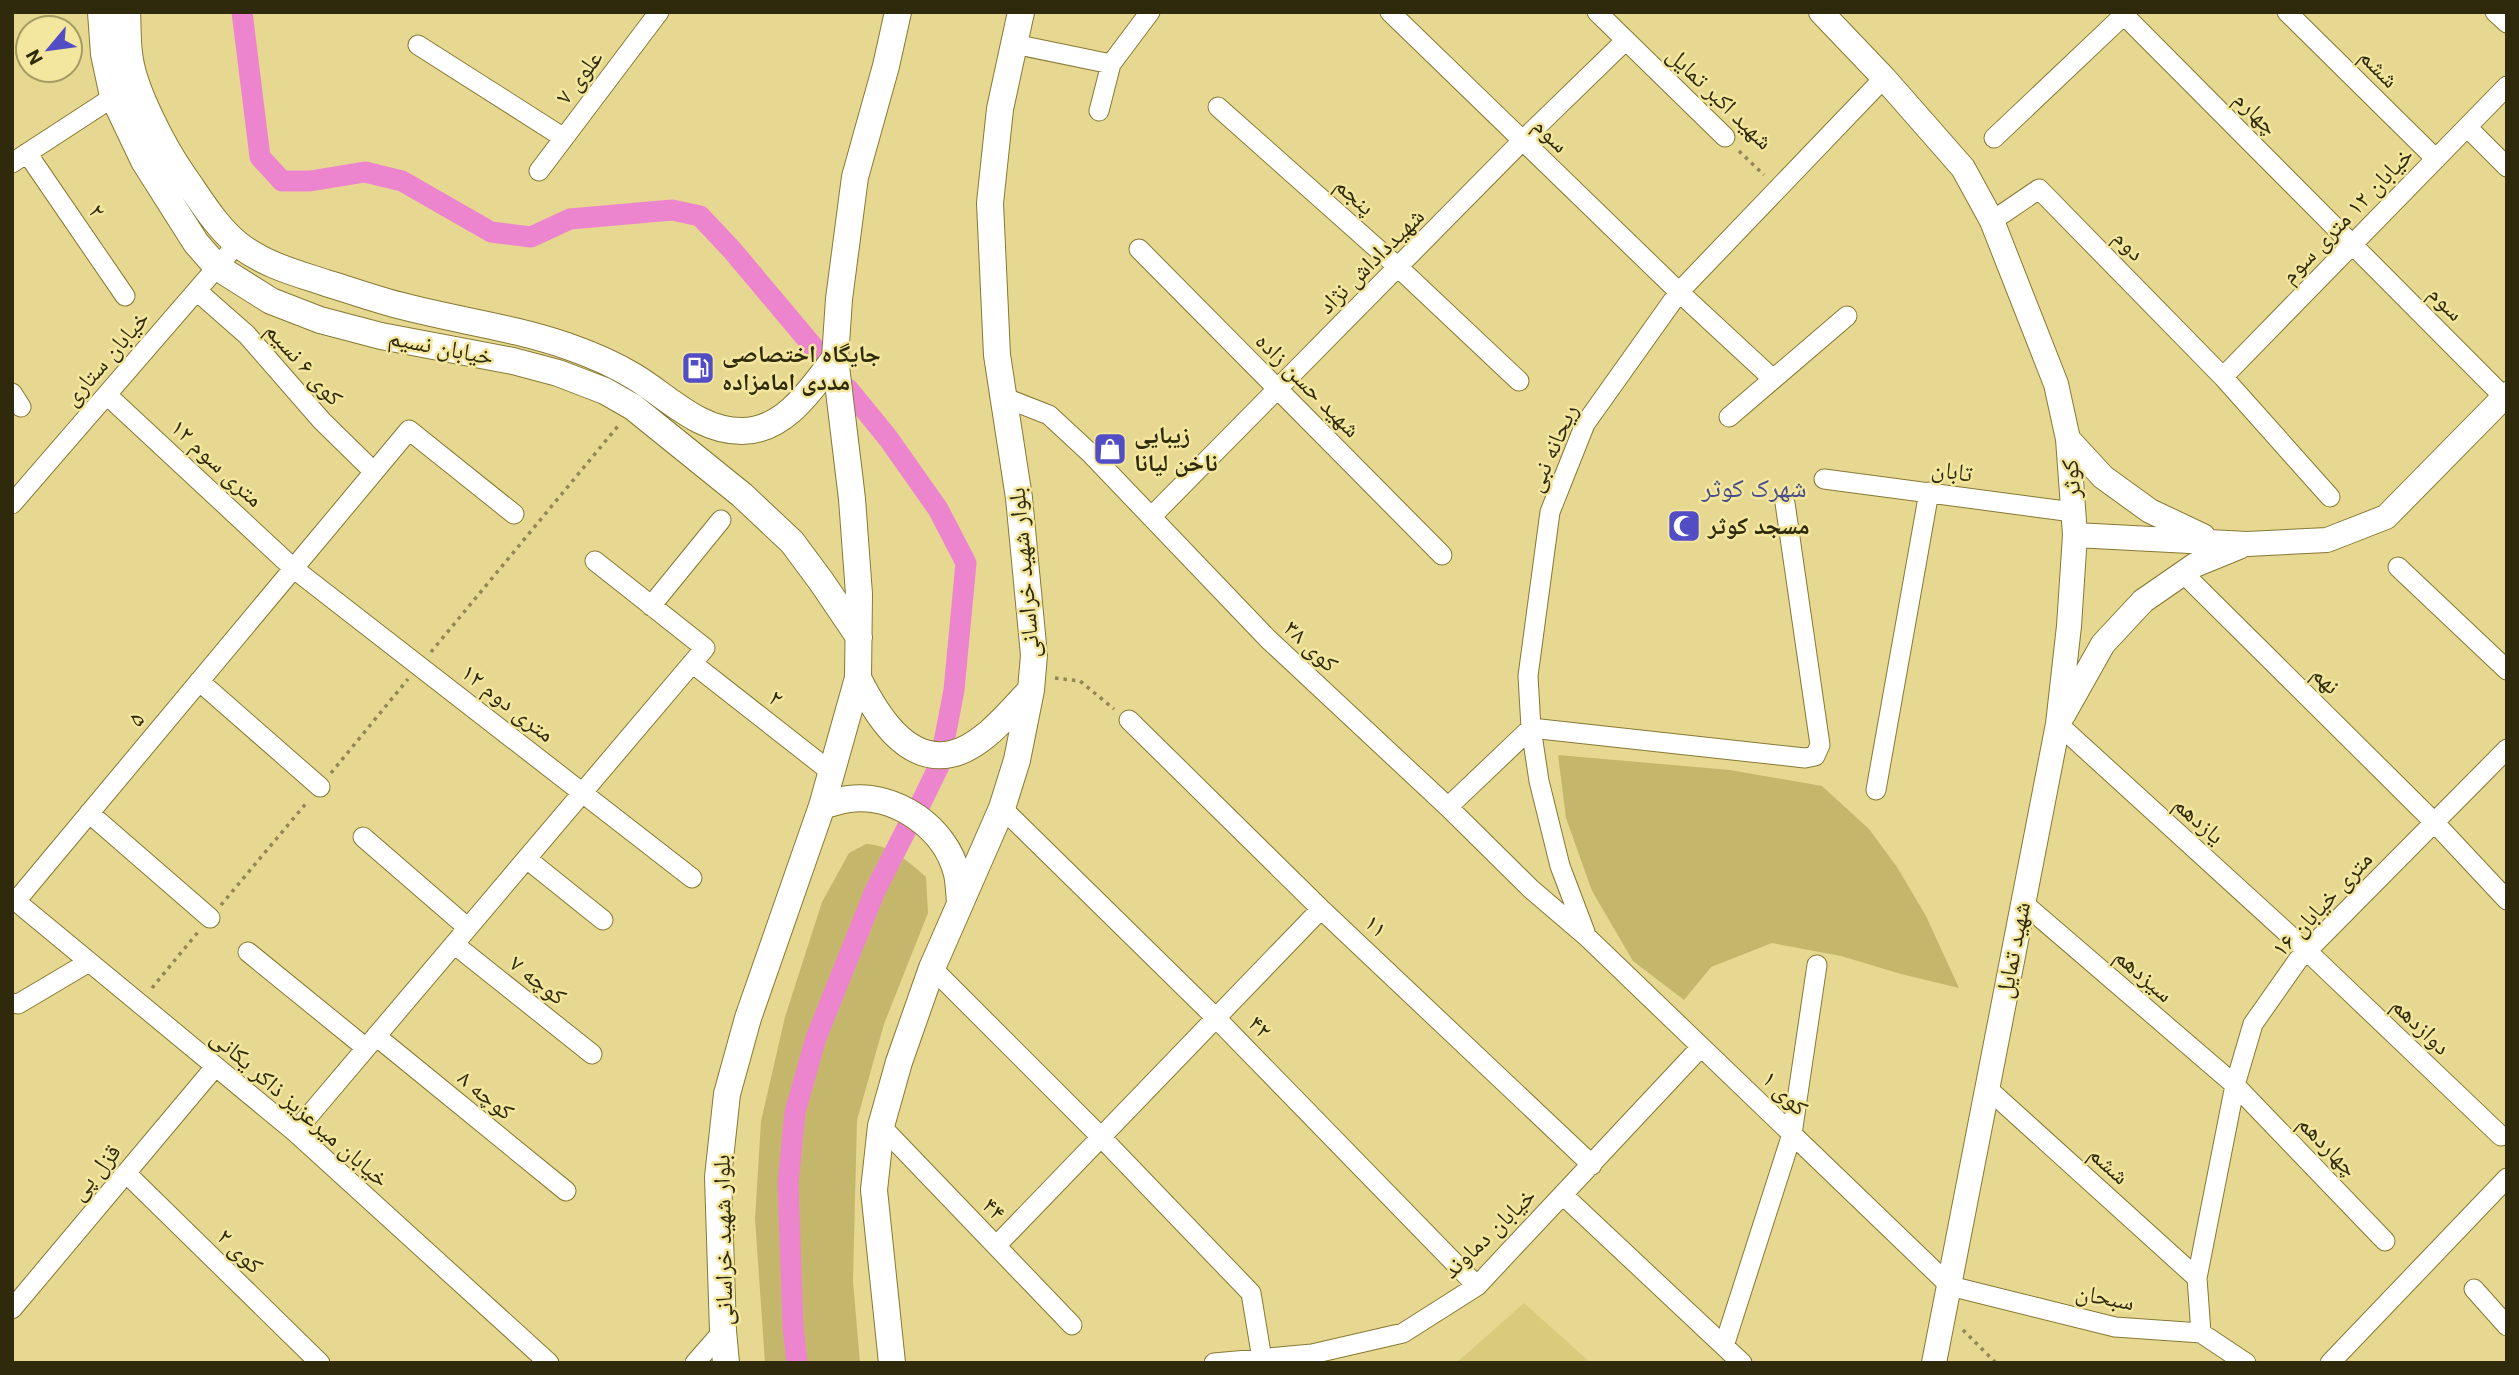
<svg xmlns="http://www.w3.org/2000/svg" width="2519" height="1375" font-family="Roboto,'Noto Naskh Arabic',sans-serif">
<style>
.built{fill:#dacb7c}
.green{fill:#c4b76c}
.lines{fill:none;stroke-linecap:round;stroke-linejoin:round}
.canal{stroke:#ed85ce;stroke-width:21}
.minor-casing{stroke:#867933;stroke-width:21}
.tertiary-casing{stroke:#867933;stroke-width:26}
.secondary-casing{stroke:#867933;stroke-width:28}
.path{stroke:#908753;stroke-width:3.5;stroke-dasharray:3.5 5;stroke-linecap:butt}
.minor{stroke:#fff;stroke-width:19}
.tertiary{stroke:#fff;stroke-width:24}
.secondary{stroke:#fff;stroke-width:26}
.labels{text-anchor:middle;stroke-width:5;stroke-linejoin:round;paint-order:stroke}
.street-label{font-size:24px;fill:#2f2a0c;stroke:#f3e69e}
.poi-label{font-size:24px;font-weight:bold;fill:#2f2a0c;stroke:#f3e69e;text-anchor:start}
.neighbourhood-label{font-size:26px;fill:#494c8a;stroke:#f3e69e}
</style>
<rect width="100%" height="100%" fill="#e6d891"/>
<!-- built -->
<path class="built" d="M1524 1303 1591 1363H1456Z"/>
<!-- green -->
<path class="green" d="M1558 755 1730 770 1822 786 1869 829 1897 867 1926 916 1959 988 1901 974 1841 956 1772 943 1711 967 1684 1000 1633 961 1592 891 1566 818Z
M866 844C890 845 908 861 926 877L928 913 884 1024 857 1120 853 1281 860 1363H765L755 1219 761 1121 785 1017 822 902 849 853Z"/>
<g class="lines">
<!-- canal -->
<path class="canal" d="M242 12 260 157 282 181H310L365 172 402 181 491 232 531 237 570 219 672 210 700 216 732 250 826 362
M848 389 888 438 938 509 966 563 954 690 944 742
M920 805 939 766
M797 1363 793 1326 788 1183 795 1112 816 1038 875 891 908 826"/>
<defs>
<path id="minor" d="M1390 12 1679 292 1773 379
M1597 12 1725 137
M2121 12 2504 397
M2287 12 2436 159
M2495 12 2507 23
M1014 44 1111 64
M418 45 564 138
M1218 107 1399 268 1519 381
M1099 111 1111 64 1150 12
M2467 127 2507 167
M1994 138 2127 12
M27 153 125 296
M12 163 124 90
M539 171 659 12
M1992 221 2039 189 2223 377 2330 497
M1139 249 1442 555
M197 291 247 335 322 421 373 471
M2223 377 2507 86
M12 393 21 407
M107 395 293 568 692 878
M1003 397 1049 415 1090 453 1268 639 1448 807 1531 889 1586 936 1950 1286 2115 1327 2201 1333 2246 1363
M1729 417 1847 316
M1824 479 2073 512
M12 504 237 244
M1151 517 1522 141 1626 40
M2398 567 2507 670
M2183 573 2434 822 2507 900
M651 606 721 520
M692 663 831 772
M199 681 320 787
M1129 720 1321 909 1592 1165
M2058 724 2307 951 2501 1136
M1876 790 1929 492
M1448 807 1531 728 1805 758 1815 756 1820 745 1785 503
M1002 808 1216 1018 1477 1286
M89 813 210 918
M363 837 468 928
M527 859 603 920
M12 898 295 1132 549 1363
M16 901 409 430 514 514
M2022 902 2235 1085 2385 1241
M1585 932 1560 866 1539 781 1531 728 1528 676 1550 512 1585 424 1679 292 1884 78
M454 944 592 1054
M248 952 366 1048
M932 968 1101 1137 1251 1293 1262 1359
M12 1003 18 1004 89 962
M376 1036 566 1191
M1987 1088 2197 1278
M881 1126 1072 1325
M295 1132 705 648 595 561
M126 1173 320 1363
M1563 1195 1742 1363
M996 1246 1321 909
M2474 1289 2507 1326
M12 1309 215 1067
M2201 1333 2197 1278 2235 1085 2253 1024 2298 960 2507 749
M1724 1346 1792 1134 1817 965
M695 1363 723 1331
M1214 1363 1312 1354 1403 1333 1477 1286 1701 1047
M2330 1363 2507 1178"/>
<path id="tertiary" d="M1821 12 1884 78 1963 168 1992 221 2056 384 2068 439 2075 535 2069 626 2058 724 1934 1363
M2068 439 2103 477 2150 511 2203 536
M2075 535 2247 544 2327 540 2386 517 2507 394
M2063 715 2103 644 2143 601 2195 565 2239 547"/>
<path id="secondary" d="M101 12 104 54 113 96 144 161 196 243 217 267 271 301 320 320 381 336 513 361 558 373 605 391 633 407 742 495 792 542 821 581 859 637
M127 12C128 28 127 44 130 60 135 92 164 148 183 175 200 199 216 227 239 245 265 265 296 273 326 283 346 289 366 296 387 302 446 319 509 326 567 346 590 354 614 364 635 377 669 398 699 431 742 431 785 431 812 388 835 358
M858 678C875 712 905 764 951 754 982 748 1010 711 1031 690
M822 806C831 804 840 800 849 799 896 793 946 828 957 874 959 883 959 893 960 902
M726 1363 723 1331 718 1177 727 1094 748 1018 822 806 858 678 859 594 852 499 835 358 839 299 855 177 886 66 898 12
M892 1363 874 1190 881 1126 899 1062 932 968 1002 808 1017 760 1031 690 1034 655 1019 498 997 355 990 203 1000 109 1021 12"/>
</defs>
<!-- minor casing -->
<use href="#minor" class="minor-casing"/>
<!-- tertiary casing -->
<use href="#tertiary" class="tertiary-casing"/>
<!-- secondary casing -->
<use href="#secondary" class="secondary-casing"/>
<!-- path -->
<path class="path" d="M1739 151 1764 175
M431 652 618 426
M1055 678 1080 681 1114 709
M331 773 408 679
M221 905 308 801
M152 988 198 932
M1963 1330 1996 1363"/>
<!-- minor -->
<use href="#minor" class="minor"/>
<!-- tertiary -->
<use href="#tertiary" class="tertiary"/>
<!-- secondary -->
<use href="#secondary" class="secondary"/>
</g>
<!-- icons -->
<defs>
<symbol id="fuel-square" viewBox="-11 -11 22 22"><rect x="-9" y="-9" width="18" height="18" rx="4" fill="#524dc4" stroke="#f3e69e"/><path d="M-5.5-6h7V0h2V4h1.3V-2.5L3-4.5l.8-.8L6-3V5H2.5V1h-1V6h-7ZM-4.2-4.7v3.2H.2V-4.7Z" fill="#fff"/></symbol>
<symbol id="shop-square" viewBox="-11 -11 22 22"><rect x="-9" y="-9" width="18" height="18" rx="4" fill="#524dc4" stroke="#f3e69e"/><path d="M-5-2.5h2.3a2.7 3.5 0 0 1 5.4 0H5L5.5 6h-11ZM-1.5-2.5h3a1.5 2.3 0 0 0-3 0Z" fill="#fff"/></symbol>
<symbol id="mosque-square" viewBox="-11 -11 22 22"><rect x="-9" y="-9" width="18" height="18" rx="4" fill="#524dc4" stroke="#f3e69e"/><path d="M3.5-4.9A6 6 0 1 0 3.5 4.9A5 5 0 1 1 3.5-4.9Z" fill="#fff"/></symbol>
</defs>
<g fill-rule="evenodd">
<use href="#fuel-square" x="679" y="349" width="38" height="38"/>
<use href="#shop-square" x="1091" y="430" width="38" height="38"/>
<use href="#mosque-square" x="1665" y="507" width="38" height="38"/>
</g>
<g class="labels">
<!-- street labels -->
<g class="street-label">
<text transform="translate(2379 68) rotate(45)" y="8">ششم</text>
<text transform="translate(579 77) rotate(-53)" y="8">علوی ۷</text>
<text transform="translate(1720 98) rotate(44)" y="8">شهید اکبر تمایل</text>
<text transform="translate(2256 113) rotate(45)" y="8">چهارم</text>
<text transform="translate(1551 135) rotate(44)" y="8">سوم</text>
<text transform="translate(1355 196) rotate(42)" y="8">پنجم</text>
<text transform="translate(97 211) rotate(56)" y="8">۲</text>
<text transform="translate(2347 215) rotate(-46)" y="8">خیابان ۱۲ متری سوم</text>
<text transform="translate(2129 245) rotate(46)" y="8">دوم</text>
<text transform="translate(1371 261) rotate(-45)" y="8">شهیدداداش نژاد</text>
<text transform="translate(2446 303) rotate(45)" y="8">سوم</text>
<text transform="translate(441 347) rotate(11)" y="8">خیابان نسیم</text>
<text transform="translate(106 358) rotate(-49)" y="8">خیابان ستاری</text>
<text transform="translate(304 364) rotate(48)" y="8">کوی ۶ نسیم</text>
<text transform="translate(1308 385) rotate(45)" y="8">شهید حسن زاده</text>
<text transform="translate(1552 448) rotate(-66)" y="8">ریحانه نبی</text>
<text transform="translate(217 463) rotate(43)" y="8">۱۲ متری سوم</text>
<text transform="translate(1952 471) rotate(8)" y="8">تابان</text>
<text transform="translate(2071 479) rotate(-94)" y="8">کوثر</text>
<text transform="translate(1024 573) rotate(-95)" y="8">بلوار شهید خراسانی</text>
<text transform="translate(1311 646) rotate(43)" y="8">کوی ۳۸</text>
<text transform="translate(2326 680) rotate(45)" y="8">نهم</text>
<text transform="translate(776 698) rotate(38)" y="8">۲</text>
<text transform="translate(508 703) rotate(38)" y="8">۱۲ متری دوم</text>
<text transform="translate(136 719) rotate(-50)" y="8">۵</text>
<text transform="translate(2199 820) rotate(42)" y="8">یازدهم</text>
<text transform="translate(2322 904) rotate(-47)" y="8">۱۶ متری خیابان</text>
<text transform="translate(1376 926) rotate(43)" y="8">۱۱</text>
<text transform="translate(2013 950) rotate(-79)" y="8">شهید تمایل</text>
<text transform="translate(2144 975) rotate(41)" y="8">سیزدهم</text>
<text transform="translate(538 980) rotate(38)" y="8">کوچه ۷</text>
<text transform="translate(2421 1026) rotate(44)" y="8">دوازدهم</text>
<text transform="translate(1260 1027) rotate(46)" y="8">۴۲</text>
<text transform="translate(1785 1093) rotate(44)" y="8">کوی ۱</text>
<text transform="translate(486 1095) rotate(39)" y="8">کوچه ۸</text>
<text transform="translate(300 1108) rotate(41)" y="8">خیابان میرعزیز ذاکر یکانی</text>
<text transform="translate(2328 1146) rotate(46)" y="8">چهاردهم</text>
<text transform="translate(2109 1165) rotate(42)" y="8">ششم</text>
<text transform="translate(95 1172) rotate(-50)" y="8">قزل پی</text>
<text transform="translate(994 1209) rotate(46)" y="8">۴۴</text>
<text transform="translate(1489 1233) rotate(-44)" y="8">خیابان دماوند</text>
<text transform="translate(723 1240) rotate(-91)" y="8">بلوار شهید خراسانی</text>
<text transform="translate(240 1251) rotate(44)" y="8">کوی ۲</text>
<text transform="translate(2105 1297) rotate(11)" y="8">سبحان</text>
</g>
<!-- poi labels -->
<g class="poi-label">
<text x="722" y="362">جایگاه اختصاصی<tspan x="722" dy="28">مددی امامزاده</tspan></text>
<text x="1134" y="443">زیبایی<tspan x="1134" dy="28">ناخن لیانا</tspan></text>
<text x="1708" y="534">مسجد کوثر</text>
</g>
<!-- neighbourhood labels -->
<g class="neighbourhood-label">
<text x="1754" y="497">شهرک کوثر</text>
</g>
</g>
<!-- border -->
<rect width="2519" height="1375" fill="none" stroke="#2f2a0c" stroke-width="28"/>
<!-- north arrow -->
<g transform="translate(49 49) rotate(241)"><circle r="33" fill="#f3e69e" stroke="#a59b64" stroke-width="2"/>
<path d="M0-5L12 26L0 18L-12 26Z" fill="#524dc4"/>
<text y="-10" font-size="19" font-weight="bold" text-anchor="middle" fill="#2f2a0c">N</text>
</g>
</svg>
